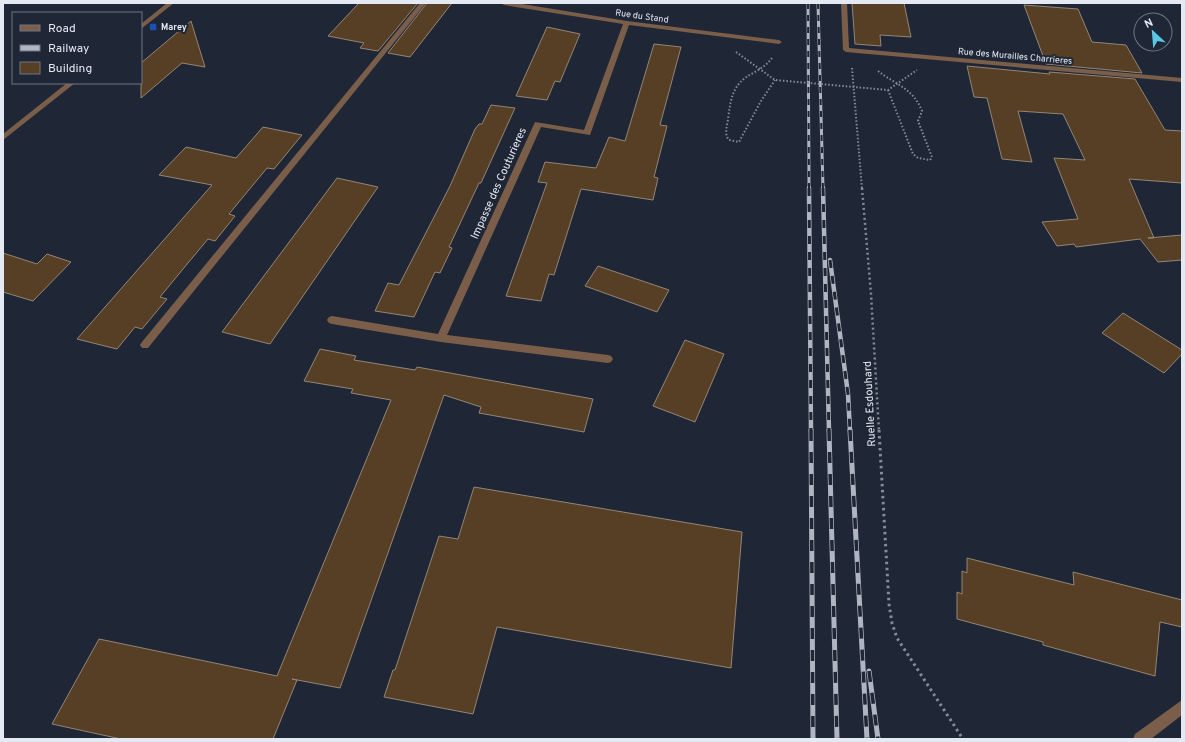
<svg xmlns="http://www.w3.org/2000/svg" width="1185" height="742" font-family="Overpass,sans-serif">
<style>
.building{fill:#563f25;stroke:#948575}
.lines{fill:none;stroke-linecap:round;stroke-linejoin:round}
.path-far2{stroke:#858b98;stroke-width:2;stroke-dasharray:1.5 2;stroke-linecap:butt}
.path-far1{stroke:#858b98;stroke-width:2.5;stroke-dasharray:2 3;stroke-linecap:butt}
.path{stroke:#858b98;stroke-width:3;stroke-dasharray:2.5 3.5;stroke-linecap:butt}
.lane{fill:#7b5e49;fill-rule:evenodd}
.street{fill:#7b5e49;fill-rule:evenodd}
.rail-far2-casing{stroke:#b0b6c1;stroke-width:3}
.rail-far1-casing{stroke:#b0b6c1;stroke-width:4.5}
.rail-casing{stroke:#b0b6c1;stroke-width:5}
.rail-far2{stroke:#1f2736;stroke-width:2;stroke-dasharray:6;stroke-linecap:butt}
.rail-far1{stroke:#1f2736;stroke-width:3;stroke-dasharray:8;stroke-linecap:butt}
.rail{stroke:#1f2736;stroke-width:3.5;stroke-dasharray:11;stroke-linecap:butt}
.path-bridge{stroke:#858b98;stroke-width:2;stroke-dasharray:1.5 2;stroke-linecap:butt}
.transit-dot{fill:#1a4fb4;stroke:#1f2736;stroke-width:1.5}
.labels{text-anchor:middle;stroke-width:4;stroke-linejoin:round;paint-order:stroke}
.far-street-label{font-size:9px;fill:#e4e9f3;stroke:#1f2736}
.far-poi-label{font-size:9px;font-weight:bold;fill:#e4e9f3;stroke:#1f2736;text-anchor:start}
.street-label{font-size:11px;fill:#e4e9f3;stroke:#1f2736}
</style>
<rect width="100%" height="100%" fill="#1f2736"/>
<!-- building -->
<path class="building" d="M359 3H418L378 51 360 48 364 43 328 36Z
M427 3H452L410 57 388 53Z
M852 3H904L911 37 880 35 881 46 855 44Z
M1024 5 1078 9 1092 42 1126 45 1142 73 1046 64Z
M191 21 205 67 182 63 141 98V63Z
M547 27 580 34 560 82 555 81 547 100 516 96Z
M654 44 681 47 660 125 667 126 654 177 658 178 653 200 581 189 554 275 549 274 541 301 506 296 547 183 538 182 545 162 596 168 609 137 625 141Z
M967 66 1050 74 1049 72 1135 79 1165 130 1182 131V183L1129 179 1154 238H1148L1182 235V260L1158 262 1140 239 1076 247 1074 244 1057 246 1042 222 1078 219 1054 158 1085 160 1063 114 1018 111 1032 162 1002 159 987 98 974 97Z
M491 105 515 108 481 183H479L449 247 452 248 440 273 435 272 414 317 375 311 388 283 399 285 450 186 475 129 479 124H482Z
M263 127 302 135 274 169 267 168 229 214 235 216 215 241 208 239 183 269 160 297 167 299 142 329 135 327 117 349 77 339 212 185 159 175 186 147 236 158Z
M337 178 378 187 270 344 222 332Z
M3 253 37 264 47 254 71 262 33 301 3 292Z
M598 266 669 290 657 312 585 286Z
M1123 313 1182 350V354L1164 373 1102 333Z
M685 340 724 354 695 422 653 406Z
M320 349 356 356 354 360 415 370 417 367 593 399 584 432 479 413 481 407 444 395 340 688 292 679 297 680 273 739H121L52 724 99 639 277 676 391 400 351 393 353 389 304 381Z
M474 487 742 532 731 668 497 627 473 714 384 697 393 670H395L439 536 458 539Z
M967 558 1074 585 1073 572 1182 600V627L1160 622 1155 676 1043 645V642L957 619V592L962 594V571L967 573Z"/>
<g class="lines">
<!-- path-far2 -->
<path class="path-far2" d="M772 58C767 65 760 69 753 73 732 84 731 98 728 119 727 127 724 134 729 140L739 142 761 101 775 80
M852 68 862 189
M878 71C896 85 913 88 922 111L918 121 932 157 930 160 918 158 913 154 888 90"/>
<!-- path-far1 -->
<path class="path-far1" d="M862 188 871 294 879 431"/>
<!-- path -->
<path class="path" d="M879 430 889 604 892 623 897 638 963 739"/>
<!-- lane -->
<path class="lane" d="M420 3H426L148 348H142L140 345 142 342Z"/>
<!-- street -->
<path class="street" d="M167 3H174L141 29V24Z
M501 3H516L627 21 779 40 782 42 779 44 629 25 590 135 541 127 447 335 608 355 611 356 613 359 611 362 608 363 441 342 332 324 329 323 327 320 329 317 332 316 438 334 535 122 584 130 623 24 504 5Z
M841 3H847L849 48 1182 78V82L846 52 843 50Z
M67 83H75L3 140V134Z
M1182 700V715L1151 739H1133L1135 734Z"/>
<defs>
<path id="rail-far2" d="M808 3 809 189
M818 3 823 189"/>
<path id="rail-far1" d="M809 188 811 431
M823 188 829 431
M830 260 848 394 850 431"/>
<path id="rail" d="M811 430 813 739
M829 430 837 739
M850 430 867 739
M869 671 878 739"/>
</defs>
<!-- rail-far2 casing -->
<use href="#rail-far2" class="rail-far2-casing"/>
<!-- rail-far1 casing -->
<use href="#rail-far1" class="rail-far1-casing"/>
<!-- rail casing -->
<use href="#rail" class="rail-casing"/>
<!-- rail-far2 -->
<use href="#rail-far2" class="rail-far2"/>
<!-- rail-far1 -->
<use href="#rail-far1" class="rail-far1"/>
<!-- rail -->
<use href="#rail" class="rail"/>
<!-- path-bridge -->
<path class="path-bridge" d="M736 52 775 80 888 90 917 70"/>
</g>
<!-- markers -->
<rect class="transit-dot" x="149" y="23" width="8" height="8" rx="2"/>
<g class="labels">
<!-- far-street labels -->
<g class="far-street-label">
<text transform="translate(642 16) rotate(8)" y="3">Rue du Stand</text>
<text transform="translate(1015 56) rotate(5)" y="3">Rue des Murailles Charrieres</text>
</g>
<!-- far-poi labels -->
<g class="far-poi-label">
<text x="161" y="30">Marey</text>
</g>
<!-- street labels -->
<g class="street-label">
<text transform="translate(498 183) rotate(-66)" y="4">Impasse des Couturieres</text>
<text transform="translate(869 404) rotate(-93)" y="4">Ruelle Esdouhard</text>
</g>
</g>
<!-- border -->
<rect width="1185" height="742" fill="none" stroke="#e4e9f3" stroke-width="8"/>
<!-- legend -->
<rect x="12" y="12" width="130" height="72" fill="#1f2736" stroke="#6e7582"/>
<rect x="20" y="25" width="20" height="6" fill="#7b5e49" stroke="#6e7582"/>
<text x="48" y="32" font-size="12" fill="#e4e9f3">Road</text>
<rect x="20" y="45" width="20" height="6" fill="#b0b6c1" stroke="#6e7582"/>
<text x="48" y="52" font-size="12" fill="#e4e9f3">Railway</text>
<rect x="20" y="62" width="20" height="12" fill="#563f25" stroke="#6e7582"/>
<text x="48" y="72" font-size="12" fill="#e4e9f3">Building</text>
<!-- north arrow -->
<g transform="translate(1153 32) rotate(334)"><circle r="19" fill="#1f2736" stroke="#6e7582"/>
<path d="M0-3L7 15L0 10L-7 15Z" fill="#5ac8e5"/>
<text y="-6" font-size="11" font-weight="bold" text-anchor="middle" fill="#e4e9f3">N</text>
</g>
</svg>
